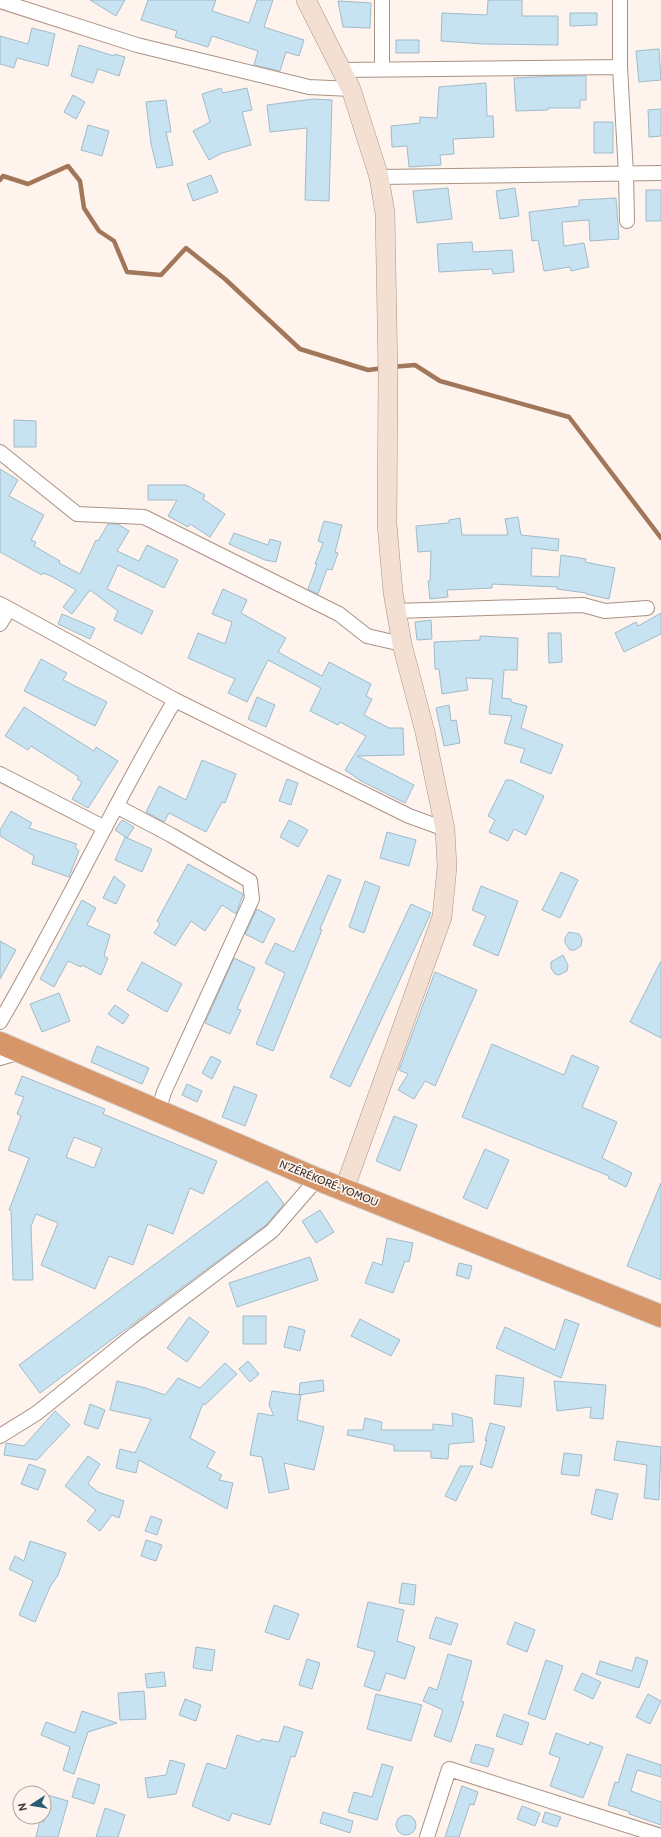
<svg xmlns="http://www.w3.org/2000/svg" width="661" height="1837" font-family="Cabin,sans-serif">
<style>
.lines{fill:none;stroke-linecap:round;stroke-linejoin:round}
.stream{stroke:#a27759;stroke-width:4.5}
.building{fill:#c7e3f2;stroke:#a0bbca;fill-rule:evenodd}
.street-casing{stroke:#aa9283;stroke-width:16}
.secondary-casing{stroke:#aa9283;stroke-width:20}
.highway-casing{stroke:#d4d2d0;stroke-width:24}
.street{stroke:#fff;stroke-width:14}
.secondary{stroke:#f3e0d2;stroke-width:19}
.highway{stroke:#d69669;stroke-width:22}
.labels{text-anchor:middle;stroke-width:3.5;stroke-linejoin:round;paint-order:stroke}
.street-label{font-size:11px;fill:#3b312b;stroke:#fef3ed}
</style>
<rect width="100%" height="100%" fill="#fef3ed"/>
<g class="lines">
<!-- stream -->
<path class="stream" d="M0 180 3 176 28 184 68 166 80 181 84 208 99 231 114 241 127 272 161 275 186 248 225 279 300 349 368 370 384 368
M391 367 415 365 440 381 569 417 661 538"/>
</g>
<!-- building -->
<path class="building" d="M90 0H125L116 16Z
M148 0H216L212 11 249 23 257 0H273L264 27 304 40 299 56 286 52 280 71 254 65 258 51 212 36 208 47 175 37 177 31 141 20Z
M488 0H522V16H558V45L483 44 441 41 442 13 487 15Z
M338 1 371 3 370 28 343 27Z
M570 13H597V25L570 26Z
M32 28 55 34 48 66 17 58 14 68 0 64V36L28 44Z
M396 40H419V53H396Z
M79 45 114 56 115 54 125 57 119 76 98 69 93 83 71 76Z
M659 49 661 80 639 82 636 51Z
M558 76H586V100H580V108H548V110L516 111 514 78Z
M486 83 487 116H493L494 137 453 139 454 154 440 155 441 165 409 167 407 146 392 147 391 126 420 123V117L437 118 439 87Z
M221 88 223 93 247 88 252 110 242 112 251 145 222 153 209 160 193 131 210 122 202 94Z
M73 95 85 102 76 119 64 112Z
M313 99 332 100 329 201 305 200 307 128 270 132 267 105Z
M166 100 171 132H166L173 165 157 168 151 144 146 102Z
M661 109V136L649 137 648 110Z
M594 122H613V153H594Z
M88 125 109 131 102 156 81 150Z
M211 175 218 192 193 201 187 184Z
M448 188 452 219 417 223 413 191Z
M515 188 519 216 500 219 496 191Z
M646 190H661V221H646Z
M616 198 619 239 590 241 589 220 562 222 564 246 584 243 589 267 571 271 570 267 544 271 538 240 532 241 529 212 579 206V200Z
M472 242 473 252 512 250 514 272 493 274 492 269 439 272 437 244Z
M14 420 36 421V447H14Z
M0 469 18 480 9 496 44 515 31 540 36 542 34 546 60 561 59 563 80 574 96 540 98 541 108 524H118L129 531 117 551 139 561 147 545 178 560 164 588 118 565 107 589 153 611 142 634 114 620 118 611 90 590 72 614 63 607 76 590 51 576 43 573 42 575 0 552Z
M148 485H186L205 495 203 499 225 514 210 537 190 524 188 527 168 516 177 500H148Z
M518 517 521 535 559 539 558 551 532 548 531 576 559 577 561 555 586 559 585 562 615 568 609 599 586 594V593L557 589V587L492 584V588L447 590 448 597 430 599 428 581H430L431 551 418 552 416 526 449 523V520L460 518 462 535H508L505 519Z
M324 521 342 525 335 552 338 553 332 570 327 569 318 594 308 589 317 564H315L323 543 318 541Z
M234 533 268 545 270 539 281 542 276 562 265 560 229 544Z
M223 589 247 600 241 613 286 638 278 652 322 676 329 662 371 684 366 696 372 699 364 715 389 728H403L404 755 357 756 414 785 405 803 361 781 345 770 366 736 340 722 338 725 310 711 321 688 268 660 247 702 228 693 235 679 188 658 198 633 225 644 232 622 212 614Z
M661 613V634L624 652 615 633 636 622 638 626Z
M62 614 95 628 90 639 58 624Z
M431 620 432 639 417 640 415 622Z
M548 633H561L562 662 549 663Z
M480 636 518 638 517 670H504L502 698 511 699V702L527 706 521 728 563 745 551 774 520 762 525 749 504 743 512 716 489 714 493 679 466 678 468 690 442 694 439 669H435L434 642 480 640Z
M41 659 67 673 63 680 107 702 95 726 24 691Z
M257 697 275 705 266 727 248 719Z
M449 705 451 721 456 720 460 743 444 746 436 708Z
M24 707 94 751 96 747 118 761 88 808 72 799 82 782 77 779 79 777 31 746 28 750 5 736Z
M202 760 236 774 225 803 222 802 206 832 169 813 164 822 146 812 159 786 186 800Z
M287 779 298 783 291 805 279 801Z
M506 780H511L544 796 526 835 514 829 508 841 489 832 495 820 488 816Z
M11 811 32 823 29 828 77 844 75 847 79 851 69 877 32 864 34 856 0 836V830Z
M122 820 134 827 127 838 115 830Z
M289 820 308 830 298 847 280 837Z
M387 832 416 840 409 866 380 858Z
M125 837 152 849 142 872 115 860Z
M188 864 243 894V895L236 914 222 905 205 931 191 921 175 946 154 933 160 924 157 921Z
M561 872 578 880 560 918 542 910Z
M328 875 341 880 320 929 322 930 273 1051 256 1044 285 973 265 963 275 943 294 952Z
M114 876 125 885 116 904 103 898Z
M365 881 380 887 364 933 349 927Z
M481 886 518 901 498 956 473 945 486 916 472 910Z
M82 900 96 908 87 925 110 935 104 956 108 958 101 975 82 965 81 967 68 961 54 987 40 979Z
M411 904 431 913 350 1087 330 1077Z
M257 909 275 919 263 943 245 934Z
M569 932 579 934 582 939 581 946 575 950H570L565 943V938Z
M0 941 16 950 0 979Z
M563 955 568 965 567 971 559 975 555 974 551 968V962Z
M234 958 255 968 237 1009 241 1010 230 1034 205 1023Z
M661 961V1038L630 1022Z
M142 962 182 984 167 1012 127 990Z
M435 972 477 990 435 1086 425 1081 414 1099 398 1090 408 1074 399 1070Z
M59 993 70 1021 42 1032 30 1004Z
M115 1005 129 1015 123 1024 108 1014Z
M492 1044 564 1075 572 1055 599 1067 582 1107 617 1122 602 1158 632 1173 626 1187 608 1178 609 1176 462 1117Z
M97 1046 149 1068 142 1084 91 1062Z
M211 1056 221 1061 212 1079 202 1073Z
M22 1076 105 1109 103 1114 217 1161 203 1194 190 1188 173 1234 148 1224 133 1265 109 1256 95 1289 41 1265 58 1223 36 1214 31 1226 33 1280H13L11 1210H9L29 1158 8 1150 21 1116 17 1114 24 1097 15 1094ZM74 1137 102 1148 94 1168 66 1157Z
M187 1084 202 1091 197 1102 182 1095Z
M234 1086 257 1095 245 1126 222 1117Z
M394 1116 417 1125 400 1171 376 1161Z
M485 1149 509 1160 487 1209 463 1198Z
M267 1181 284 1204 266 1225 40 1393 19 1365Z
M661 1183V1280L627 1266Z
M320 1210 334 1232 316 1243 302 1221Z
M387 1238 413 1243 409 1262 405 1261 393 1293 365 1283 373 1262 382 1265Z
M310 1257 318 1280 237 1307 229 1283Z
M459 1263 472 1266 469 1279 456 1275Z
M243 1316H266V1344H243Z
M189 1317 209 1332 187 1362 167 1348Z
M360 1319 400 1340 391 1356 351 1336Z
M565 1319 579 1324 561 1378 496 1348 505 1327 555 1350Z
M289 1326 305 1330 300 1351 284 1347Z
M248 1361 259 1374 250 1382 239 1369Z
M225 1363 237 1374 205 1405 203 1403 190 1438 215 1452 207 1467 222 1475 219 1480 233 1483 227 1509 139 1460 136 1473 116 1468 120 1449 135 1453 151 1419 110 1410 117 1381 146 1388 165 1395 178 1378 200 1388Z
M496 1375 524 1378 521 1407 494 1404Z
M323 1380 324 1391 299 1395 300 1383Z
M554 1381 606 1385 603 1419 590 1418 591 1407 557 1411Z
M272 1391 301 1395 297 1420 324 1427 314 1470 284 1463 289 1489 269 1493 262 1457 250 1455 258 1413 274 1416 269 1405Z
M90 1404 105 1410 98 1429 84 1424Z
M55 1411 70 1425 37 1460 4 1455 6 1443 24 1446Z
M452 1413 472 1418 474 1442 449 1444 448 1459 431 1458V1451H394V1445L347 1435 348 1430H363L365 1418 382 1422 381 1430H433V1424L453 1426Z
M490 1423 505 1427 492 1468 480 1464 487 1440 485 1441Z
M617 1441 661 1447 659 1500 644 1498 647 1465 614 1460Z
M564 1453 582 1455 579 1476 561 1474Z
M88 1456 100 1464 88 1484 98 1492 124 1501 119 1518 112 1515 100 1531 87 1521 96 1510 65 1486Z
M29 1464 46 1470 38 1490 21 1484Z
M460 1466H473L456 1501 445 1496Z
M596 1489 618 1494 612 1520 591 1514Z
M151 1516 162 1520 157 1535 145 1531Z
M146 1540 162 1545 156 1561 141 1556Z
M30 1541 66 1553 58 1575 50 1587 35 1622 19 1615 33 1581 9 1569 15 1556 24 1561Z
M402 1583 416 1585 414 1605 399 1603Z
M368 1602 404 1610 397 1641 415 1647 405 1679 386 1673 380 1691 364 1686 375 1652 357 1647Z
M274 1605 299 1614 289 1640 265 1632Z
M436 1617 458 1624 451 1645 429 1638Z
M515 1622 535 1630 527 1652 507 1644Z
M196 1647 215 1650 212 1671 193 1668Z
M448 1654 472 1661 461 1701 464 1702 451 1742 434 1736 443 1710 423 1701 429 1687 437 1690Z
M636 1657 648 1661 639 1688 596 1674 600 1661 632 1671Z
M307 1659 320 1663 312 1689 299 1685Z
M546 1660 563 1666 545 1720 528 1714Z
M164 1672 166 1686 147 1688 145 1674Z
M582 1673 601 1682 593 1699 574 1690Z
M144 1691 146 1719 120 1720 118 1693Z
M376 1694 422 1705 411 1741 367 1729Z
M648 1694 661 1701 650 1724 636 1717Z
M185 1699 201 1705 196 1721 179 1715Z
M82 1711 117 1723 88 1732 74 1774 63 1770 70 1747 41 1735 46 1722 75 1733Z
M504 1714 529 1723 522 1745 496 1736Z
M284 1726 303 1732 295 1757 291 1756 270 1825 232 1813 229 1821 192 1806 207 1763 226 1769 237 1735 260 1742 261 1739 279 1742Z
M556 1733 589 1745 590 1742 603 1747 583 1798 550 1786 560 1758 549 1754Z
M476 1744 494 1749 488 1767 470 1762Z
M627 1754 661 1765V1777L637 1770 631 1791 661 1802V1825L629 1814 630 1812 608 1805 615 1782 618 1783Z
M170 1760 185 1764 176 1794 148 1798 145 1778 166 1775Z
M382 1764 393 1767 377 1820 348 1812 354 1792 372 1797Z
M78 1778 100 1785 94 1804 72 1797Z
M462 1786 478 1792 474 1805 470 1804 459 1837H445Z
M44 1794 68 1801 58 1837H36L40 1820 44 1822Z
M522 1806 540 1813 535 1826 517 1819Z
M105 1808 125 1815 118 1837H96Z
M323 1812 353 1821 350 1833 320 1823Z
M545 1812 561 1817 557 1827 542 1822Z
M396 1825a10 10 0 1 1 20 0a10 10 0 1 1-20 0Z"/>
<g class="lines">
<defs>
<path id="street" d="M620 0V67L626 174 627 221
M0 1 137 45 309 87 351 89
M341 70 620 67
M382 70V0
M379 177 661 173
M0 452 77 514 144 517 339 614 367 636 402 644
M0 604 175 700 409 816 445 829
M396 611 583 605 605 611 647 608
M0 624 9 609
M0 774 105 828
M116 806 171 835 250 881 252 899 164 1092 158 1112
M0 1022C62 916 113 805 175 700
M0 1058 20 1052
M0 1436 37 1413 135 1334 272 1231 317 1179
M427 1837 449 1769 661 1836"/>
<path id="secondary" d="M306 0 351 89 379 177 385 213 388 374 387 524 393 592 402 644 425 732 445 829 447 867 442 917 344 1190"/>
<path id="highway" d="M0 1043 317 1179 661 1316"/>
</defs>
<!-- street casing -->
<use href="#street" class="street-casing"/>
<!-- secondary casing -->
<use href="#secondary" class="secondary-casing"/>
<!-- highway casing -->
<use href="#highway" class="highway-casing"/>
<!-- street -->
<use href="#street" class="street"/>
<!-- secondary -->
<use href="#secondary" class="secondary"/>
<!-- highway -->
<use href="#highway" class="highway"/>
</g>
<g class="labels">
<!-- street labels -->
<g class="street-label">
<text transform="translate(329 1183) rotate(22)" y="4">N'ZÉRÉKORÉ-YOMOU</text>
</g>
</g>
<!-- north arrow -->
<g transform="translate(32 1805) rotate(258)"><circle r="19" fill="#fef3ed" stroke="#b0a59f"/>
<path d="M0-3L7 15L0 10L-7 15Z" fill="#255d77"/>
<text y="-6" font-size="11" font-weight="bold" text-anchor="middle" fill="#3b312b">N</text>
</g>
</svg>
